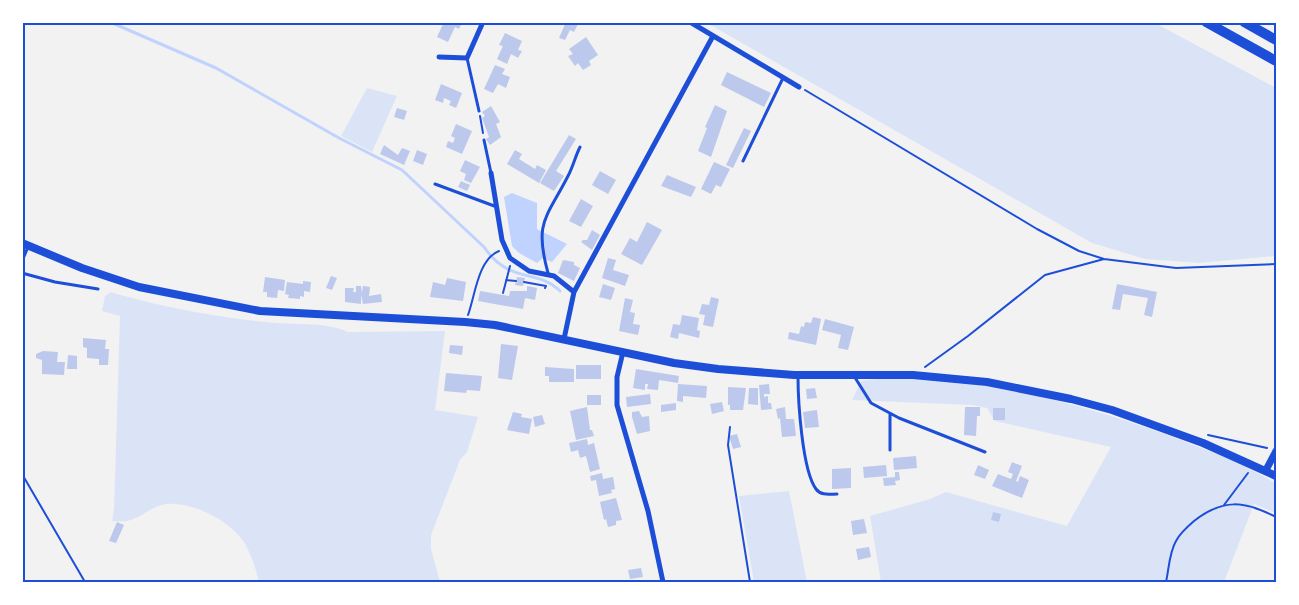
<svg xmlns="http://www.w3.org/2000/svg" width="1299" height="605" font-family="Overpass,sans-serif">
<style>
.green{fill:#dbe4f7}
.water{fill:#bfd3fe}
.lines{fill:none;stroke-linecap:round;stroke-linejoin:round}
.stream{stroke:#bfd3fe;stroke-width:3}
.building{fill:#bdc9ec}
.path{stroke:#1d4ed8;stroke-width:2}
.service{stroke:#1d4ed8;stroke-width:3}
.minor{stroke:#1d4ed8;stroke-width:5}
.tertiary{stroke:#1d4ed8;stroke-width:7}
.secondary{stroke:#1d4ed8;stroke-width:8}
.motorway{stroke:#1d4ed8;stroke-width:10}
.neatline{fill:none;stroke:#1d4ed8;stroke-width:2}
</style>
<rect width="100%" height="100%" fill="#f2f2f2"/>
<!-- green -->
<path class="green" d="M707 23H1155L1276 88V256L1199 263 1145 259 1092 243Z
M367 88 397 96 372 152 341 136Z
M111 292C160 307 226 319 277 323 300 325 326 322 348 332L445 331 435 410 478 417 467 452 460 460 431 535V549L440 582H259C256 569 251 554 244 542 230 521 192 501 166 504 153 506 143 516 131 520 125 522 118 521 112 521L114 509 120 316 102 311 105 296Z
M891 377C992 380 1089 405 1183 441 1215 453 1248 465 1276 484V513L1254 504 1224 582H881L870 516 930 499 946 492 1067 526 1111 447 995 421 987 408 973 405 852 400 861 381Z
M789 491 807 582H754L739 496Z"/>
<!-- water -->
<path class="water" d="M512 193 537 203V229L567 244 552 262 543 258 537 263 519 253 512 246 504 197Z"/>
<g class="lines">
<!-- stream -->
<path class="stream" d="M110 22 216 68 339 138 402 170 484 247C510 285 537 268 560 291"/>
</g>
<!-- building -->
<path class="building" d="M444 22 449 24 462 22 459 29 455 27 448 42 437 37Z
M566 22 578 24 574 32 570 30 565 40 559 38Z
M505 33 522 41 518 50 522 51 518 58 511 54 507 64 497 59 503 46 499 45Z
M586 37 598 55 589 61 591 65 583 70 578 63 575 66 568 56 573 54 569 49Z
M495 65 505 69 502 74 510 77 506 88 498 84 493 93 484 89Z
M727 72 771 93 764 107 721 85Z
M441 84 462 93 456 108 449 105 451 101 444 98 443 103 435 100Z
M715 105 727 111 711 157 698 151 707 128 705 127Z
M491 106 500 122 496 124 501 137 490 145 486 139 489 137 482 118 485 116 482 112Z
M397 108 407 111 404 120 394 117Z
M456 124 472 131 462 154 446 147 448 141 453 143 455 138 451 136Z
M744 128 751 131 733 168 726 165Z
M569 135 576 139 556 171 564 176 554 191 540 183Z
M384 145 398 155 402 148 410 151 404 165 380 154Z
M417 150 427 154 423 165 413 161Z
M515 150 522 154 519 159 535 169 537 165 546 170 539 183 507 164Z
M465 160 480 167 471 183 464 180 466 174 460 171Z
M714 162 730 169 721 187 716 185 711 194 701 189Z
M600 171 616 180 608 194 592 185Z
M667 175 696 187 691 197 661 186Z
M461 181 470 185 467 191 458 187Z
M581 199 593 206 581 227 569 221Z
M647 222 662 230 642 265 621 254 630 238 637 242Z
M592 230 600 235 592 250 581 242 583 240H587Z
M608 258 616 260 613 270 629 275 625 286 602 278Z
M563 260 574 262V265L580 268 574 281 558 273Z
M331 276 337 278 332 290 326 288Z
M265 277 285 280 284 291 278 290 277 298 267 297V292H263Z
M517 277 525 278 523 286 515 285Z
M447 278 466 282 463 301 430 297 433 282 445 285Z
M303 281 311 282 310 292 304 291V297L300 296V299L288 298 289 295 285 294 287 282 303 284Z
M603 284 615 288 611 300 599 297Z
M1117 284 1157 292 1152 317 1144 315 1148 298 1123 294 1120 310 1112 309Z
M356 286H361L362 293 363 286 370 287 369 296 381 294 382 302 363 304 361 295V304L345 302V288H354L353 292H356Z
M527 286 537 288 535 300 525 298 523 309 478 301 480 291 509 296 510 291H527Z
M711 297 719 299 713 327 703 325 705 315 699 314 702 304 709 305Z
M625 298 633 300 630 312 635 313 633 324 640 325 638 335 619 331Z
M682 315 699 318 697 330 700 331 699 338 679 333 678 339 670 337 673 324 680 325Z
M813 317 821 319 816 345 788 339 789 332 799 334 801 326 804 327 805 322 811 323Z
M825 319 854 327 848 350 838 348 841 335 822 330Z
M83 338 106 340 105 349H109L108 365H99V359L87 358V348L83 347Z
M501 344 518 346 512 380 498 378Z
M450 345 463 346 462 355 449 353Z
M43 351 58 352 57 362H65L64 375 42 374V360L36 358V354Z
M68 355 77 356V369H67Z
M576 365H601V379H576Z
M545 367 574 369V382H549V376H545Z
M636 369 679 376 678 383 659 380 658 390 647 389 648 384H645V390L633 388Z
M446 373 482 376 480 391 467 390 466 393 444 391Z
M678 384 707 386 706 398 683 396V402L677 401Z
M769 384 770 394H764V397L768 396V403H771L772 409 761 410 759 385Z
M728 387 746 388 743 410H730V405H728Z
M749 388H758V405L748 404Z
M815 388 817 398 807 399 806 389Z
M650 394 651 404 627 407 626 397Z
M587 395H601V405H587Z
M722 402 724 411 712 414 710 404Z
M676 403V410L661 412V405Z
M587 407 590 430H592L594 436 576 440 570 411Z
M785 407 786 419H794L796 436 782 437 780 418 778 419 776 409Z
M965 407H980V416H977L976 436 964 435Z
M993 408H1005V420H993Z
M817 410 819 427 805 428 803 412Z
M639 411 642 417 649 416 650 431 637 434 632 417V412Z
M513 412 522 414 521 417 532 419 529 434 507 430Z
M542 415 545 424 535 427 533 417Z
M737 434 741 447 733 449 729 436Z
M587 439 588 445 594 443 600 469 590 472 586 456 580 458 578 450 571 452 569 443Z
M916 456 917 468 894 470 893 458Z
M1012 462 1022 466 1016 481 1018 482 1020 476 1029 480 1022 498 992 486 998 474 1011 479 1013 474 1008 472Z
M886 465 887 476 864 478 863 467Z
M978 465 989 470 985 479 974 475Z
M851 468V488L832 489V469Z
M895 472H899L900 480 895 481 896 485 884 486 883 478 895 477Z
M602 473 603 479 613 477 615 489 611 490 612 493 599 496 596 480 591 481 590 476Z
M616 498 622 520 616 521V525L608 527 606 519 604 520 600 502Z
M993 512 1001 514 999 522 991 520Z
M864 519 867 533 853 535 851 521Z
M117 522 124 525 116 543 109 541Z
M869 547 871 557 858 560 856 549Z
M641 568 643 577 630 579 628 570Z"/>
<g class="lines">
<!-- path -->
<path class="path" d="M805 90 1037 229 1079 251 1104 259 1176 268 1276 264
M480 116 483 133
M506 280 516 281
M524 282 546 286 545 288
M503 293 510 266
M468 315C475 296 478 259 499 251
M925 367 968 336 1045 275 1104 259
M730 427 728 445 750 582
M1208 435 1267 448
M22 474 85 582
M1224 505 1248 473
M1166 582C1169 569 1169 553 1176 541 1180 533 1187 527 1194 521 1223 498 1245 501 1276 517"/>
<!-- service -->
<path class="service" d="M467 58 479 111
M484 140 491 173
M743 161 783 78
M435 184 497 207
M22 261 28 247
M22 273 55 282 98 289
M548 273C534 222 546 219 568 176 573 167 575 157 580 147
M798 376C798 400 802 470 816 489 821 496 830 494 837 494
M854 376 871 403 899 418 985 452
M890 450V414"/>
<!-- minor -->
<path class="minor" d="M690 22 799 87
M439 57 467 58 483 22
M491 173 502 240 510 258 529 271 554 276 574 292
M564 339 574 292 713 36
M623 352 617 377V405L648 511 663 582"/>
<!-- tertiary -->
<path class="tertiary" d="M1266 470 1276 451"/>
<!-- secondary -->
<path class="secondary" d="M22 243 82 268 139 287 260 311 465 322 495 325 674 363 718 369 794 375H913L987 382 1071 399 1112 410 1203 443 1276 476"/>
<!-- motorway -->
<path class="motorway" d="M1206 22 1276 61
M1244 22 1276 40"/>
</g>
<!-- border -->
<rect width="1299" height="605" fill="none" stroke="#ffffff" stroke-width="48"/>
<rect x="24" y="24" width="1251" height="557" class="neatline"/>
</svg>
